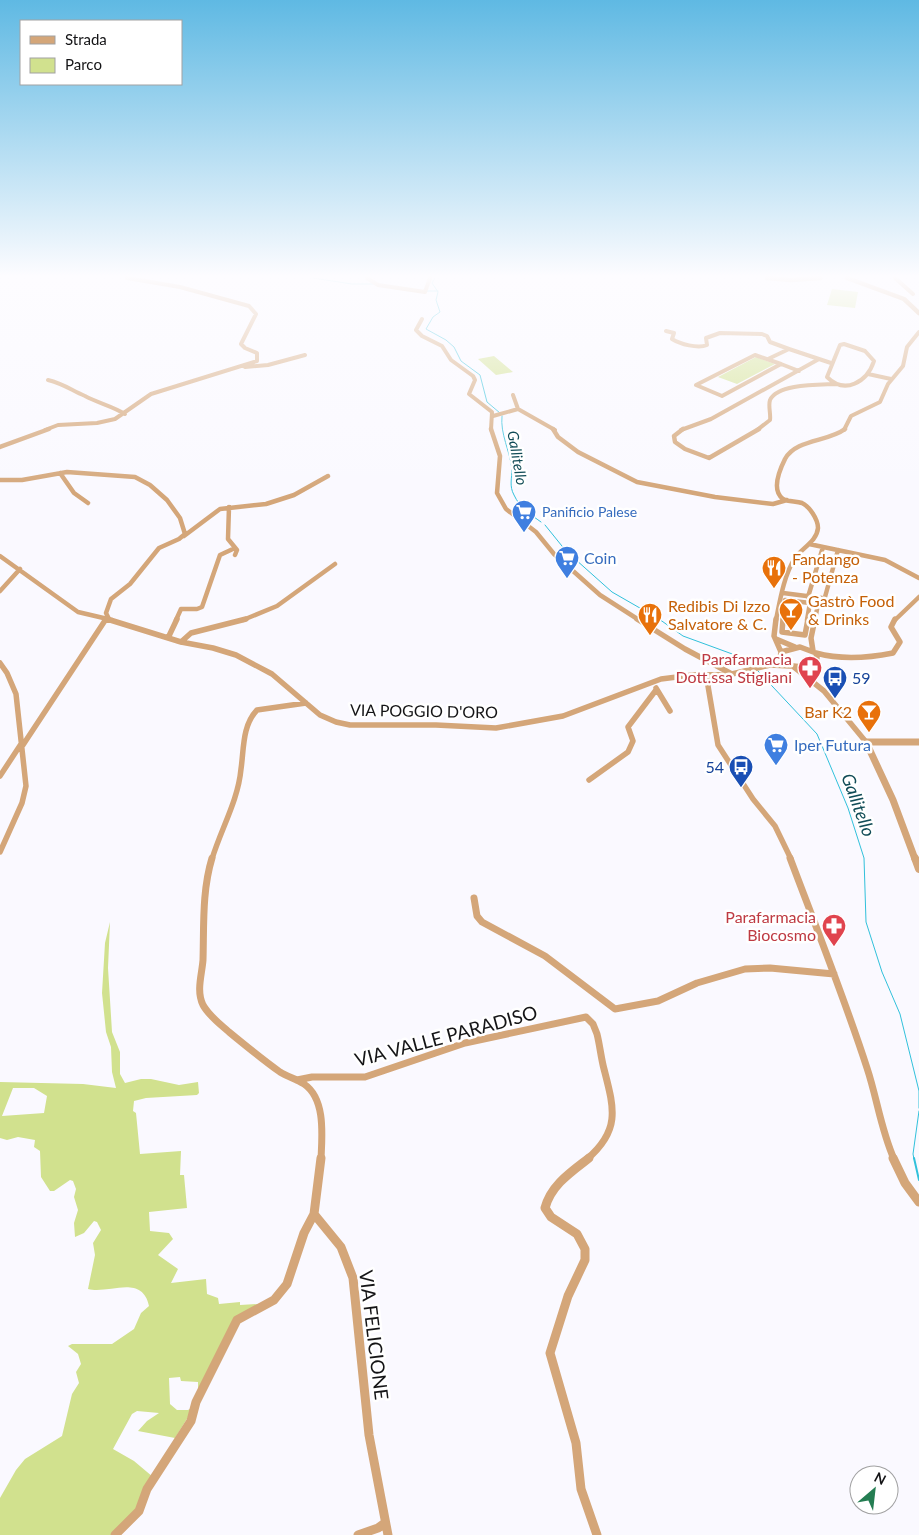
<svg xmlns="http://www.w3.org/2000/svg" width="919" height="1535" font-family="Lato,sans-serif">
<style>
.green{fill:#d1e18e;fill-rule:evenodd}
.lines{fill:none;stroke-linecap:round;stroke-linejoin:round}
.stream-far1{stroke:#31c1db;stroke-width:1}
.stream{stroke:#31c1db;stroke-width:2}
.minor-far4{stroke:#d4a679;stroke-width:4}
.minor-far3{stroke:#d4a679;stroke-width:4.5}
.minor-far2{stroke:#d4a679;stroke-width:5.5}
.minor-far1{stroke:#d4a679;stroke-width:7}
.minor{stroke:#d4a679;stroke-width:9}
.tertiary-far2{stroke:#d4a679;stroke-width:4.5}
.tertiary-far1{stroke:#d4a679;stroke-width:7}
.tertiary{stroke:#d4a679;stroke-width:8}
.labels{text-anchor:middle;stroke-width:5;stroke-linejoin:round;paint-order:stroke}
.far-shop-label{font-size:14px;fill:#366cbe;stroke:#fff;text-anchor:start}
.far-water-label{font-size:15px;font-style:italic;fill:#114c57;stroke:#fff}
.shop-label{font-size:16px;fill:#366cbe;stroke:#fff;text-anchor:start}
.food-label{font-size:16px;fill:#c56008;stroke:#fff;text-anchor:start}
.health-label{font-size:16px;fill:#be3a42;stroke:#fff;text-anchor:end}
.transit-label{font-size:16px;fill:#164399;stroke:#fff;text-anchor:start}
.street-label{font-size:16px;fill:#141416;stroke:#fff}
.water-label{font-size:18px;font-style:italic;fill:#114c57;stroke:#fff}
.near-street-label{font-size:19px;fill:#141416;stroke:#fff}
</style>
<rect width="100%" height="100%" fill="#faf9ff"/>
<!-- green -->
<path class="green" d="M832 289 858 292 855 308 827 305Z
M494 356 513 372 496 375 478 359Z
M756 357 775 364 737 384 718 377Z
M110 922 108 968 112 1032 120 1052V1074L125 1083 141 1079H151L179 1085 198 1082 199 1093 197 1095 146 1098 134 1101 133 1111 136 1113 140 1154 181 1151 180 1175H184L187 1208 149 1212 150 1231 169 1233 173 1239 158 1255 178 1269 171 1283 206 1279 207 1294 218 1298 219 1304 240 1302V1305L258 1304 241 1317 198 1399V1382L181 1381 180 1377 169 1378 170 1404 177 1410H188L195 1406 175 1438 138 1431 147 1421 159 1413 137 1411 132 1414 113 1449 134 1461 153 1477 135 1513 115 1535H0V1498L16 1470 25 1459 62 1436 72 1394 79 1383 76 1372 81 1364 78 1354 68 1346 72 1344H112L134 1329 141 1313 149 1306C142 1273 108 1295 88 1289L95 1255 93 1243 101 1230 97 1222 94 1221 84 1233 75 1237 74 1223 78 1210 74 1197 76 1189 73 1181 70 1180 54 1191H50L41 1177 40 1151 34 1147 35 1140 18 1137 7 1140 0 1138V1082L83 1084 116 1088 112 1072 111 1047 106 1032 102 993 105 943ZM13 1088H34L47 1096 44 1113 2 1116Z"/>
<g class="lines">
<!-- stream-far1 -->
<path class="stream-far1" d="M313 278 352 284H374
M435 278 432 283 438 292 436 300 440 312 433 317 426 329 446 340 454 347 461 361 480 375 487 402 500 413
M427 291H438
M502 416C500 434 510 451 512 469 512 478 509 486 514 495 520 508 530 514 541 522
M545 525 566 551 612 592 659 619 683 636 735 655 746 660 754 667
M758 671 817 734 848 808 864 858 866 922 882 972 900 1014 919 1091V1108
M914 1159 913 1154 919 1111"/>
<!-- stream -->
<path class="stream" d="M914 1158 919 1180"/>
<!-- minor-far4 -->
<path class="minor-far4" d="M367 278 378 285 425 292 430 278
M895 278 913 294
M422 319 416 330 422 336 442 346 451 360 473 376 475 380 469 394 492 412 491 430
M666 331 674 333 672 339C680 344 698 349 707 345L706 338 720 333 762 334 767 336 770 342 789 349
M844 344 865 351 874 361C867 382 845 395 827 377L840 345Z
M755 355 781 364 722 396 696 385Z
M768 359 789 349 831 363
M781 364 799 371
M245 367 268 365 305 355
M868 374 891 379
M48 380C64 384 71 390 85 396 98 403 112 406 125 414
M518 409 555 430
M493 416 518 409 513 395
M45 430 58 425 97 423 115 419 151 394 257 361V353L245 348 241 344 256 314 249 306 180 287 127 278
M681 430 711 419 819 359
M757 430 770 420C771 414 768 406 770 400 778 383 821 385 837 384
M844 430 851 416 880 402 888 384 903 366 907 347 919 332"/>
<!-- minor-far3 -->
<path class="minor-far3" d="M491 429 500 456 497 493 506 509 536 532 554 554 600 595 639 620
M553 429 558 437 578 452 637 482 715 497 773 504 787 500
M683 429 674 436 675 442 685 449 709 458 759 429
M0 447 49 429
M60 473 74 493 88 503
M0 480H22L67 472 135 477 150 485 167 500 180 518 185 534 179 539 159 548 130 584 111 599 106 613 109 619
M229 507 228 539 237 550 235 555
M184 536 220 509 266 504 294 495 328 476
M809 544 885 560 919 578
M0 556 78 612 112 620
M0 591 20 569
M783 593 822 598
M808 597 823 547
M810 603 818 604 815 620
M818 604 825 597 838 550
M105 620 106 618
M176 620 181 609H197L202 607 220 555 235 548
M243 620 277 606 335 564
M776 620C780 600 784 575 795 558 802 548 817 541 818 528 818 519 809 506 802 503 796 501 788 502 783 499 771 490 780 469 785 459 796 439 828 442 845 429
M783 620 785 600 810 603
M807 620 810 603
M895 620 919 597"/>
<!-- minor-far2 -->
<path class="minor-far2" d="M107 619 181 642 213 648 236 655 272 674 320 715 336 722 350 725H436L496 728 563 716 661 679 693 675 732 674 770 665 790 666
M637 619 685 649 730 673
M776 619 774 636 781 652
M783 619 782 632 805 635 808 619
M168 638 177 619
M776 639 795 647
M181 642 191 633 246 619
M800 647 816 653 817 658 815 662C803 668 790 669 780 658L781 652Z
M813 651 811 638 815 619
M816 653C841 660 868 658 893 653L900 642 891 627 895 619
M0 663 7 673 16 694 26 786 22 803 0 852
M794 667 824 691 866 742
M710 675 708 686 718 745 753 799 775 826 791 859
M656 688 670 711
M21 748 106 619
M0 776 21 744
M589 780 628 752 633 741 628 727 656 690
M212 859C221 829 238 801 241 769 244 749 242 726 257 710L306 703"/>
<!-- minor-far1 -->
<path class="minor-far1" d="M212 858C202 891 204 925 203 960 202 974 196 991 203 1005 209 1016 220 1024 229 1032 246 1046 263 1060 280 1072 288 1077 297 1079 304 1084 326 1099 322 1136 321 1159
M790 858C816 927 844 997 867 1068 877 1098 881 1130 894 1159
M474 898 477 916 482 922 545 956 615 1009 658 1001 697 983 745 969 770 968 834 974
M297 1080 312 1077H365L465 1043 586 1017 593 1024 597 1034C600 1046 601 1058 604 1069 614 1108 621 1130 587 1159"/>
<!-- minor -->
<path class="minor" d="M321 1158 314 1214 341 1247 353 1278 369 1435 388 1535
M589 1158C571 1172 551 1185 545 1208L551 1217 577 1234 585 1249V1260L568 1296 550 1353 576 1443 581 1489 597 1535
M893 1158 905 1183 919 1202
M115 1535 139 1511 147 1489 191 1421 196 1402 237 1320 274 1300 287 1284 304 1233 314 1214
M358 1535 378 1528 385 1523"/>
<!-- tertiary-far2 -->
<path class="tertiary-far2" d="M767 278 791 280 820 278
M847 278 904 299 919 313"/>
<!-- tertiary-far1 -->
<path class="tertiary-far1" d="M915 859 893 800 866 742H919"/>
<!-- tertiary -->
<path class="tertiary" d="M915 858 919 869"/>
</g>
<!-- sky -->
<linearGradient id="sky" x2="0" y2="1"><stop stop-color="#5fb9e3"/><stop offset="0.56" stop-color="#fdfcff"/><stop offset="1" stop-color="#fdfcff" stop-opacity="0"/></linearGradient>
<rect width="919" height="493" fill="url(#sky)"/>
<!-- icons -->
<defs>
<symbol id="supermarket-pin" viewBox="-11 -11 22 30"><path d="M0 17L-7.5 6A9.5 9.5 0 1 1 7.5 6Z" fill="#3f7fe0" stroke="#fff"/><path d="M-6-5.5h2.5l.6 2H6L4.5 2H-2.5L-4.4-4H-6ZM-1.5 3.2a1.3 1.3 0 1 0 .1 0ZM3 3.2a1.3 1.3 0 1 0 .1 0Z" fill="#fff"/></symbol>
<symbol id="restaurant-pin" viewBox="-11 -11 22 30"><path d="M0 17L-7.5 6A9.5 9.5 0 1 1 7.5 6Z" fill="#e8710a" stroke="#fff"/><path d="M-5-6h1v4h1v-4h1v4h1v-4h1v5L-1.5 .5V6h-2V.5L-5-1ZM5-6V6H3V1.5H1.5Q1.5-4 5-6Z" fill="#fff"/></symbol>
<symbol id="bar-pin" viewBox="-11 -11 22 30"><path d="M0 17L-7.5 6A9.5 9.5 0 1 1 7.5 6Z" fill="#e8710a" stroke="#fff"/><path d="M-6-5H6L.8 .8V4.5H3.5V6h-7V4.5H-.8V.8Z" fill="#fff"/></symbol>
<symbol id="pharmacy-pin" viewBox="-11 -11 22 30"><path d="M0 17L-7.5 6A9.5 9.5 0 1 1 7.5 6Z" fill="#e0444e" stroke="#fff"/><path d="M-2-6h4v4h4v4h-4v4h-4v-4h-4v-4h4Z" fill="#fff"/></symbol>
<symbol id="bus-pin" viewBox="-11 -11 22 30"><path d="M0 17L-7.5 6A9.5 9.5 0 1 1 7.5 6Z" fill="#1a4fb4" stroke="#fff"/><path d="M-5-6H5V4H4V6H2V4H-2V6H-4V4H-5ZM-3.5-4V0h7V-4ZM-3.5 1.2v1.5H-2V1.2ZM2 1.2v1.5H3.5V1.2Z" fill="#fff"/></symbol>
</defs>
<g fill-rule="evenodd">
<use href="#supermarket-pin" x="510" y="498" width="28" height="38"/>
<use href="#supermarket-pin" x="553" y="544" width="28" height="38"/>
<use href="#restaurant-pin" x="760" y="554" width="28" height="38"/>
<use href="#bar-pin" x="777" y="596" width="28" height="38"/>
<use href="#restaurant-pin" x="636" y="601" width="28" height="38"/>
<use href="#pharmacy-pin" x="796" y="654" width="28" height="38"/>
<use href="#bus-pin" x="821" y="664" width="28" height="38"/>
<use href="#bar-pin" x="855" y="698" width="28" height="38"/>
<use href="#supermarket-pin" x="762" y="731" width="28" height="38"/>
<use href="#bus-pin" x="727" y="753" width="28" height="38"/>
<use href="#pharmacy-pin" x="820" y="912" width="28" height="38"/>
</g>
<g class="labels">
<!-- far-shop labels -->
<g class="far-shop-label">
<text x="542" y="517">Panificio Palese</text>
</g>
<!-- far-water labels -->
<g class="far-water-label">
<text transform="translate(517 458) rotate(80)" y="5">Gallitello</text>
</g>
<!-- shop labels -->
<g class="shop-label">
<text x="584" y="564">Coin</text>
<text x="794" y="751">Iper Futura</text>
</g>
<!-- food labels -->
<g class="food-label">
<text x="792" y="565">Fandango<tspan x="792" dy="18">- Potenza</tspan></text>
<text x="808" y="607">Gastrò Food<tspan x="808" dy="18">&amp; Drinks</tspan></text>
<text x="668" y="612">Redibis Di Izzo<tspan x="668" dy="18">Salvatore &amp; C.</tspan></text>
<text x="852" y="718" text-anchor="end">Bar K2</text>
</g>
<!-- health labels -->
<g class="health-label">
<text x="792" y="665">Parafarmacia<tspan x="792" dy="18">Dott.ssa Stigliani</tspan></text>
<text x="816" y="923">Parafarmacia<tspan x="816" dy="18">Biocosmo</tspan></text>
</g>
<!-- transit labels -->
<g class="transit-label">
<text x="852" y="684">59</text>
<text x="724" y="773" text-anchor="end">54</text>
</g>
<!-- street labels -->
<g class="street-label">
<text transform="translate(424 711) rotate(1)" y="6">VIA POGGIO D'ORO</text>
</g>
<!-- water labels -->
<g class="water-label">
<text transform="translate(858 805) rotate(70)" y="6">Gallitello</text>
</g>
<!-- near-street labels -->
<g class="near-street-label">
<text transform="translate(446 1036) rotate(-15)" y="7">VIA VALLE PARADISO</text>
<text transform="translate(374 1335) rotate(83)" y="7">VIA FELICIONE</text>
</g>
</g>
<!-- legend -->
<rect x="20" y="20" width="162" height="65" fill="#ffffff" stroke="#a1a1a2"/>
<rect x="30" y="36" width="25" height="8" fill="#d4a679" stroke="#a1a1a2"/>
<text x="65" y="45" font-size="15" fill="#141416">Strada</text>
<rect x="30" y="58" width="25" height="15" fill="#d1e18e" stroke="#a1a1a2"/>
<text x="65" y="70" font-size="15" fill="#141416">Parco</text>
<!-- north arrow -->
<g transform="translate(874 1490) rotate(28)"><circle r="24" fill="#ffffff" stroke="#a1a1a2"/>
<path d="M0-4L9 19L0 12L-9 19Z" fill="#247d52"/>
<text y="-8" font-size="14" font-weight="bold" text-anchor="middle" fill="#141416">N</text>
</g>
</svg>
